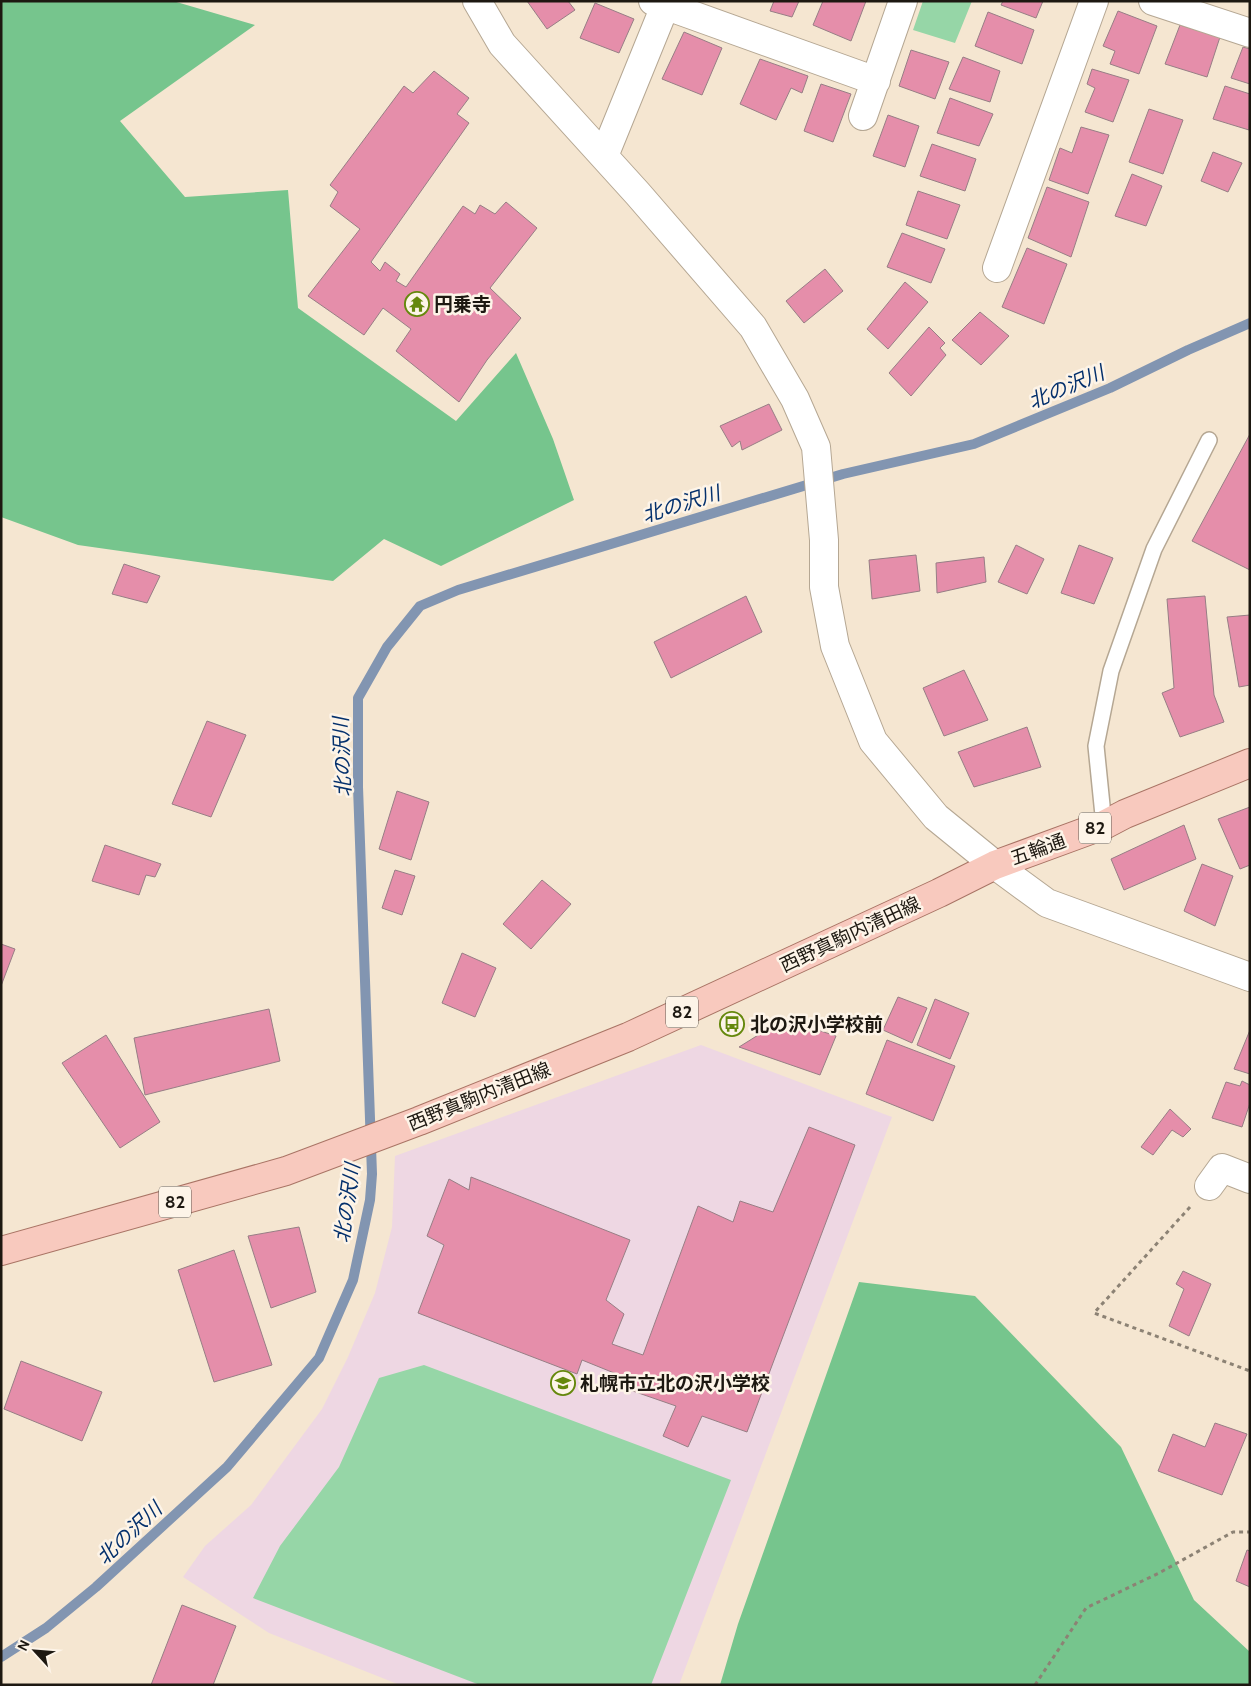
<svg xmlns="http://www.w3.org/2000/svg" width="1251" height="1686" font-family="Cabin,'Noto Sans JP',sans-serif">
<style>
.education{fill:#eed7e3}
.green{fill:#96d6a7}
.forest{fill:#76c58d}
.lines{fill:none;stroke-linecap:round;stroke-linejoin:round}
.stream{stroke:#8295b1;stroke-width:10}
.building{fill:#e58eaa;stroke:#977e85}
.lane-casing{stroke:#b5a793;stroke-width:18}
.street-casing{stroke:#b5a793;stroke-width:30}
.primary-casing{stroke:#a97465;stroke-width:30}
.path{stroke:#8c8274;stroke-width:3;stroke-dasharray:4 4;stroke-linecap:butt}
.lane{stroke:#fff;stroke-width:15}
.street{stroke:#fff;stroke-width:28}
.primary{stroke:#f8c9be;stroke-width:28}
.labels{text-anchor:middle;stroke-width:5;stroke-linejoin:round;paint-order:stroke}
.shield{fill:#fdf4e8;stroke:#605a52;stroke-width:1}
.shield-label{font-size:18px;font-weight:bold;fill:#1d1811}
.poi-label{font-size:19px;font-weight:bold;fill:#1d1811;stroke:#fdf4e8;text-anchor:start}
.street-label{font-size:19px;fill:#1d1811;stroke:#fdf4e8}
.water-label{font-size:20px;font-style:italic;fill:#04306c;stroke:#fdf4e8}
</style>
<rect width="100%" height="100%" fill="#f5e6d1"/>
<!-- education -->
<path class="education" d="M701 1045 892 1117 679 1685H400L269 1633 183 1577 205 1546 251 1505 322 1409 348 1357 375 1293 392 1227 395 1156Z"/>
<!-- green -->
<path class="green" d="M923 1H972L955 43 913 30Z
M424 1365 731 1480 651 1685H480L253 1598 280 1546 339 1467 379 1378Z"/>
<!-- forest -->
<path class="forest" d="M1 1H173L255 25 120 121 185 197 288 190 298 308 456 421 516 353 553 439 574 500 441 566 384 539 333 581 78 545 1 517Z
M859 1282 975 1296 1121 1447 1194 1600 1250 1652V1685H720L738 1624Z"/>
<g class="lines">
<!-- stream -->
<path class="stream" d="M1 1657 46 1628 96 1587 227 1467 319 1358 353 1280 370 1200 372 1174 358 787V698L387 647 420 606 458 590 843 474 974 444 1110 388 1188 350 1250 323"/>
</g>
<!-- building -->
<path class="building" d="M527 1H568L575 10 547 29Z
M774 1H799L792 17 770 11Z
M823 1H866L851 41 813 25Z
M1003 1H1043L1036 18 1001 5Z
M595 3 634 19 619 53 580 38Z
M1118 11 1157 26 1139 74 1110 64 1115 51 1103 46Z
M988 12 1034 30 1022 64 975 46Z
M1180 25 1220 37 1207 77 1165 64Z
M684 32 722 48 702 95 662 79Z
M1243 47 1250 49V84L1231 78Z
M911 50 949 62 935 99 899 86Z
M963 57 1000 71 990 102 949 89Z
M760 59 808 76 802 93 791 88 776 120 740 104Z
M1092 69 1129 80 1113 122 1085 112 1095 88 1087 84Z
M434 71 469 98 457 114 469 123 371 262 380 271 385 262 400 274 396 281 406 287 463 206 475 214 480 205 495 214 506 202 537 228 490 288 521 318 487 360 459 402 396 351 411 329 383 308 364 335 308 296 360 229 330 206 338 192 330 185 404 86 413 93Z
M821 84 851 94 833 142 804 131Z
M1225 86 1250 94 1249 130 1213 119Z
M950 98 993 114 979 146 937 133Z
M1149 109 1183 120 1163 174 1129 162Z
M888 115 919 126 905 167 873 156Z
M1081 127 1109 135 1088 194 1049 180 1060 148 1072 153Z
M932 144 976 159 965 191 920 176Z
M1213 152 1242 163 1228 192 1201 181Z
M1132 174 1162 186 1146 226 1115 216Z
M1047 187 1089 202 1071 257 1028 238Z
M918 191 960 205 947 239 906 225Z
M902 233 945 249 931 283 887 267Z
M1027 248 1067 264 1044 324 1002 307Z
M825 269 843 291 804 323 786 301Z
M905 282 928 302 888 349 867 329Z
M980 312 1009 336 981 365 952 340Z
M929 327 945 343 940 348 946 355 911 396 889 373Z
M769 404 782 430 742 450 740 441 732 447 720 426Z
M1250 434V570L1192 541Z
M1016 545 1044 559 1027 594 998 582Z
M1079 545 1113 558 1094 604 1061 593Z
M916 555 920 591 872 599 869 560Z
M984 557 986 582 937 593 936 563Z
M124 564 160 576 147 603 112 594Z
M746 596 762 632 671 678 654 642Z
M1205 596 1214 695 1224 722 1180 737 1162 693 1174 688 1167 599Z
M1250 615V685L1239 687 1227 617Z
M964 670 988 720 944 736 923 688Z
M207 721 246 735 211 817 172 804Z
M1027 727 1041 767 974 787 958 752Z
M397 791 429 802 411 860 379 849Z
M1250 807V865L1240 869 1218 819Z
M1184 825 1196 859 1124 890 1111 859Z
M105 845 161 864 155 877 146 875 139 895 92 881Z
M1202 864 1233 876 1215 926 1184 911Z
M395 870 415 876 402 915 382 908Z
M542 880 571 904 531 949 503 924Z
M1 944 15 949 1 986Z
M462 953 496 968 475 1017 442 1003Z
M898 997 927 1008 912 1043 883 1030Z
M935 999 969 1013 950 1059 917 1045Z
M269 1009 280 1061 145 1095 134 1038Z
M784 1019 836 1036 820 1075 739 1047Z
M1250 1030V1074L1234 1069Z
M106 1035 160 1122 120 1148 62 1063Z
M887 1040 955 1066 933 1121 866 1094Z
M1242 1081 1250 1085V1103L1242 1127 1212 1118 1226 1082 1240 1086Z
M1170 1109 1191 1129 1183 1137 1172 1130 1153 1155 1141 1147Z
M809 1127 855 1145 747 1432 702 1416 688 1447 663 1436 676 1406 627 1389 629 1379 582 1360 577 1374 418 1313 444 1245 427 1236 449 1179 469 1190 471 1177 630 1240 606 1300 624 1314 612 1344 643 1355 698 1206 733 1222 740 1201 773 1212Z
M299 1227 316 1292 271 1308 248 1236Z
M234 1250 272 1365 214 1382 178 1270Z
M1183 1271 1211 1284 1189 1336 1169 1326 1184 1289 1176 1284Z
M21 1361 102 1392 82 1441 4 1409Z
M1215 1423 1247 1434 1222 1495 1158 1471 1173 1434 1205 1447Z
M1247 1550 1250 1551V1587L1236 1581Z
M182 1605 236 1626 213 1685H151Z"/>
<g class="lines">
<defs>
<path id="lane" d="M1104 825 1096 746 1111 671 1154 549 1209 440"/>
<path id="street" d="M477 1 502 44 638 194 753 327 795 399 816 447 824 540V587L835 646 873 741 936 817 995 865 1047 903 1250 977
M653 1 876 81
M1153 1 1250 33
M863 116 903 1
M604 156 665 6
M997 268 1094 1
M1209 1186 1222 1168 1250 1179"/>
<path id="primary" d="M1 1251 286 1171 419 1121 628 1037 939 893 995 865 1104 825 1125 814 1250 763"/>
</defs>
<!-- lane casing -->
<use href="#lane" class="lane-casing"/>
<!-- street casing -->
<use href="#street" class="street-casing"/>
<!-- primary casing -->
<use href="#primary" class="primary-casing"/>
<!-- path -->
<path class="path" d="M1190 1207 1094 1313 1250 1371
M1035 1685 1086 1608 1159 1573 1233 1532H1250"/>
<!-- lane -->
<use href="#lane" class="lane"/>
<!-- street -->
<use href="#street" class="street"/>
<!-- primary -->
<use href="#primary" class="primary"/>
</g>
<!-- icons -->
<defs>
<symbol id="temple-ring" viewBox="-11 -11 22 22"><circle r="9.5" fill="#fdf4e8" stroke="#65880c" stroke-width="1.5"/><path d="M0-6L5-2H3V0L6.5 2.5H4V6H1.5V3h-3V6H-4V2.5H-6.5L-3 0V-2H-5Z" fill="#65880c"/></symbol>
<symbol id="bus-ring" viewBox="-11 -11 22 22"><circle r="9.5" fill="#fdf4e8" stroke="#65880c" stroke-width="1.5"/><path d="M-5-6H5V4H4V6H2V4H-2V6H-4V4H-5ZM-3.5-4V0h7V-4ZM-3.5 1.2v1.5H-2V1.2ZM2 1.2v1.5H3.5V1.2Z" fill="#65880c"/></symbol>
<symbol id="school-ring" viewBox="-11 -11 22 22"><circle r="9.5" fill="#fdf4e8" stroke="#65880c" stroke-width="1.5"/><path d="M0-5L7-2L0 1L-7-2ZM-4 1L0 2.5L4 1V4Q0 6-4 4Z" fill="#65880c"/></symbol>
</defs>
<g fill-rule="evenodd">
<use href="#temple-ring" x="403" y="290" width="28" height="28"/>
<use href="#bus-ring" x="718" y="1010" width="28" height="28"/>
<use href="#school-ring" x="549" y="1369" width="28" height="28"/>
</g>
<g class="labels">
<!-- shield labels -->
<g class="shield">
<rect x="1079" y="812.5" width="32" height="31" rx="4"/>
<rect x="666" y="996.5" width="32" height="31" rx="4"/>
<rect x="159" y="1186.5" width="32" height="31" rx="4"/>
</g>
<g class="shield-label">
<text x="1095" y="834">82</text>
<text x="682" y="1018">82</text>
<text x="175" y="1208">82</text>
</g>
<!-- poi labels -->
<g class="poi-label">
<text x="434" y="311">円乗寺</text>
<text x="750" y="1031">北の沢小学校前</text>
<text x="580" y="1390">札幌市立北の沢小学校</text>
</g>
<!-- street labels -->
<g class="street-label">
<text transform="translate(1038 849) rotate(-20)" y="7">五輪通</text>
<text transform="translate(850 934) rotate(-25)" y="7">西野真駒内清田線</text>
<text transform="translate(479 1096) rotate(-22)" y="7">西野真駒内清田線</text>
</g>
<!-- water labels -->
<g class="water-label">
<text transform="translate(1066 387) rotate(-23)" y="7">北の沢川</text>
<text transform="translate(681 504) rotate(-17)" y="7">北の沢川</text>
<text transform="translate(342 757) rotate(-92)" y="7">北の沢川</text>
<text transform="translate(347 1203) rotate(-82)" y="7">北の沢川</text>
<text transform="translate(129 1533) rotate(-43)" y="7">北の沢川</text>
</g>
</g>
<!-- border -->
<rect width="1251" height="1686" fill="none" stroke="#1d1811" stroke-width="5"/>
<!-- north arrow -->
<g transform="translate(35 1651) rotate(296)" stroke="#fdf4e8" stroke-width="4" paint-order="stroke">
<path d="M0-4L9 19L0 12L-9 19Z" fill="#1d1811"/>
<text y="-8" font-size="14" font-weight="bold" text-anchor="middle" fill="#1d1811">N</text>
</g>
</svg>
